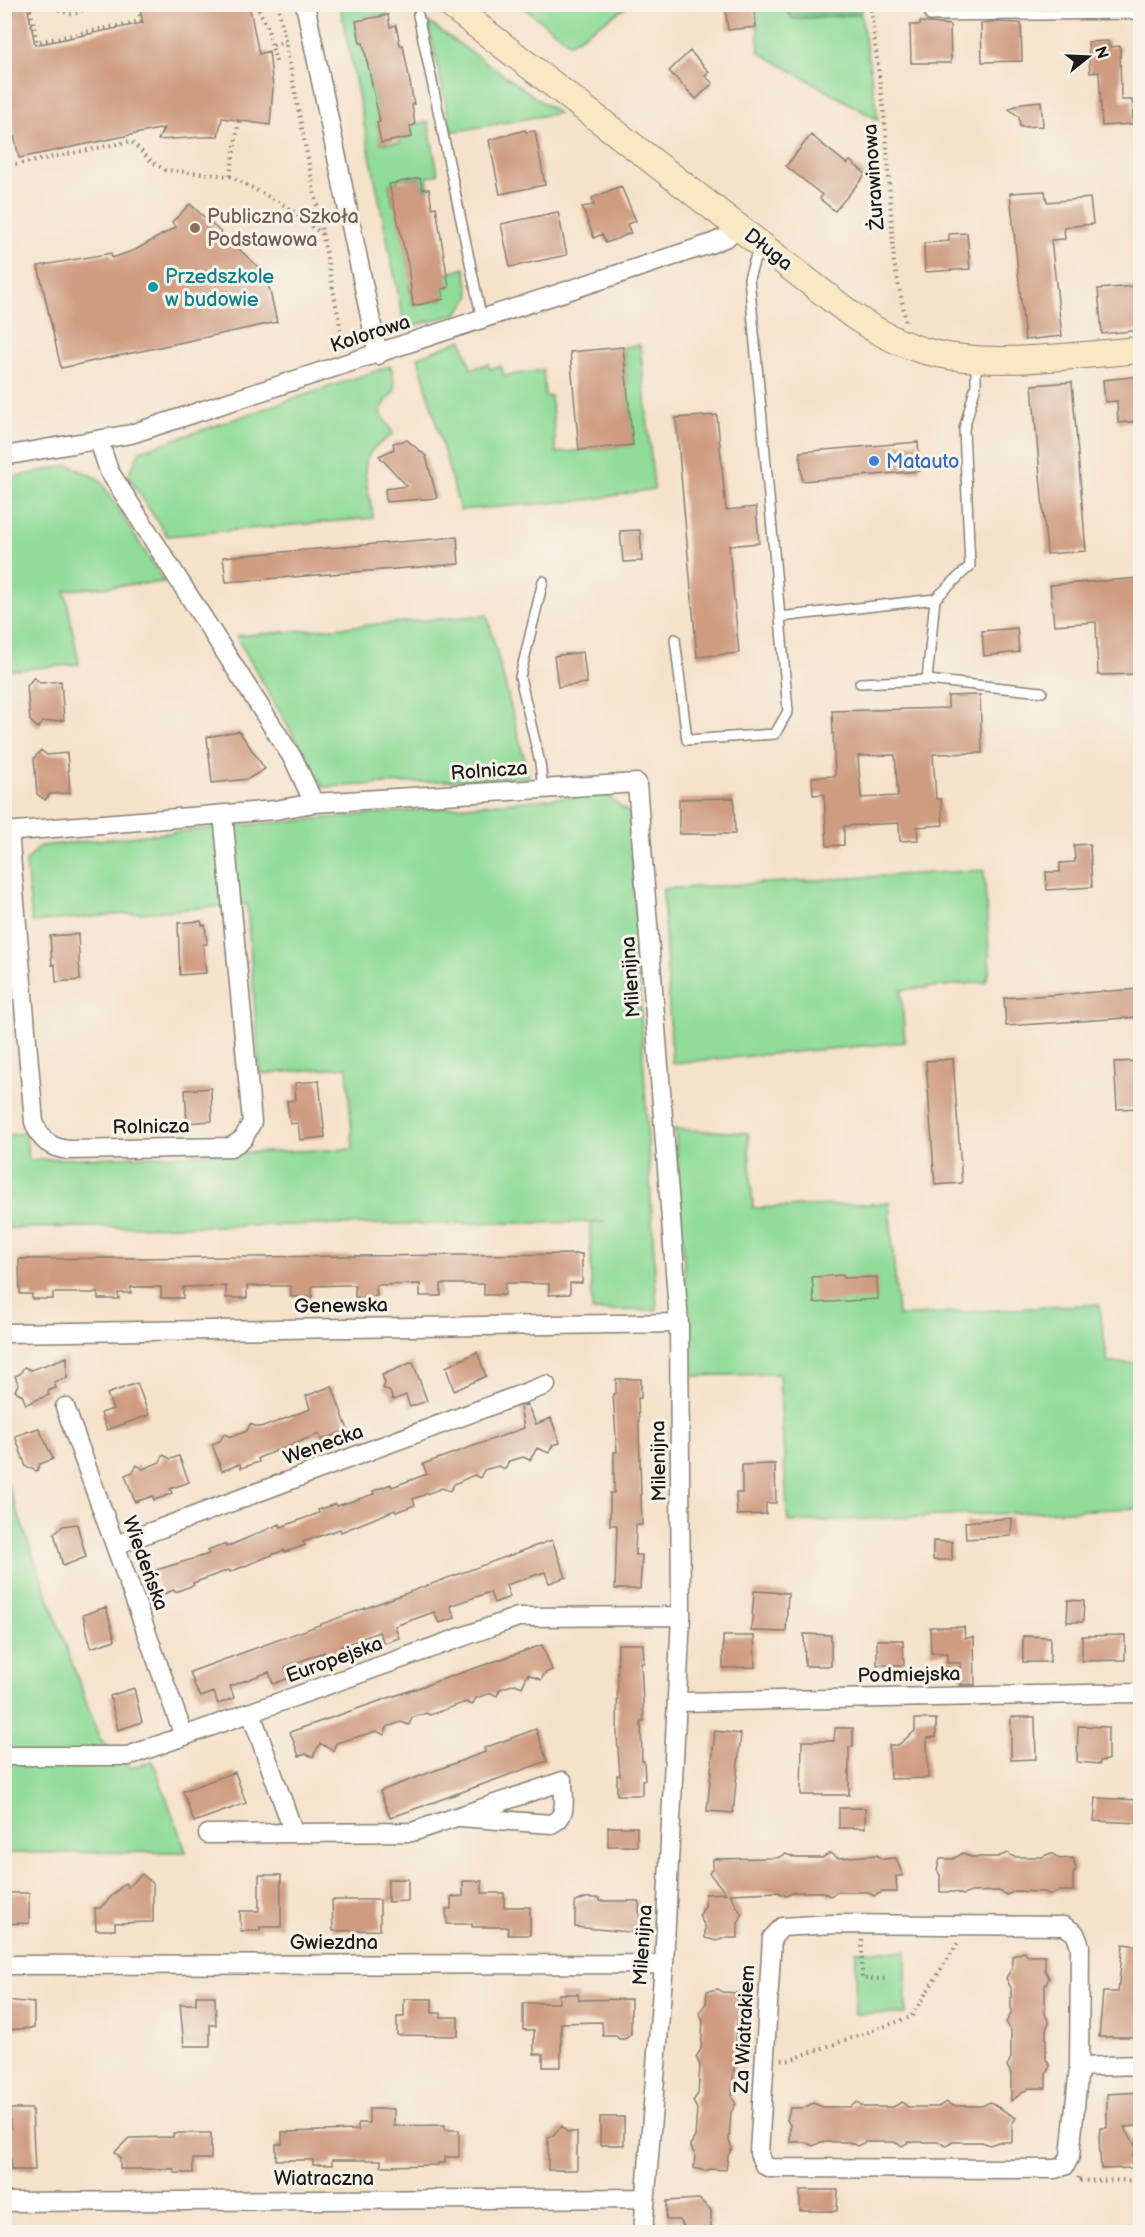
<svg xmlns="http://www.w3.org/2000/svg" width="1145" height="2237" font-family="'Balsamiq Sans',sans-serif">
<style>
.green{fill:#91dc99;stroke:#567c5a;stroke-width:1.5}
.forest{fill:#74bc81;stroke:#486c4e;stroke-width:1.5}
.building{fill:#cf9c81;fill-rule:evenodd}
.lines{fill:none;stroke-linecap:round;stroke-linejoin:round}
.lane-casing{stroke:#887f74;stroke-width:12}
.street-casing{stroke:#887f74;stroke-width:21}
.secondary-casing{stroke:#887f74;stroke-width:28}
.path{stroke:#887f74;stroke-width:4;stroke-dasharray:1.5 4.5;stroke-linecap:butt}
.lane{stroke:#fff;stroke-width:9}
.street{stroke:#fff;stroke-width:18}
.secondary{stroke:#fae7c3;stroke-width:26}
.education-dot{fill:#8d6e63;stroke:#f7f3e8;stroke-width:2}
.culture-dot{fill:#0f9aa8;stroke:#f7f3e8;stroke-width:2}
.shop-dot{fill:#3f7fe0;stroke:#f7f3e8;stroke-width:2}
.labels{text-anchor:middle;stroke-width:6;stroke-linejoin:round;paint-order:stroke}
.street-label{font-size:20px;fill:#1c1c1c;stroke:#f7f3e8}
.education-label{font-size:20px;fill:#785e54;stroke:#f7f3e8;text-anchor:start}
.culture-label{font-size:20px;fill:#0d838f;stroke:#f7f3e8;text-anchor:start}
.shop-label{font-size:20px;fill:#366cbe;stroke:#f7f3e8;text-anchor:start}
</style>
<rect width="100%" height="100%" fill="#f7f3e8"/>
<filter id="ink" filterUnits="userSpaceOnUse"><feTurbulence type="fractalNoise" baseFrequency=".0167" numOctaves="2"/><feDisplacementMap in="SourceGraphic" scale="12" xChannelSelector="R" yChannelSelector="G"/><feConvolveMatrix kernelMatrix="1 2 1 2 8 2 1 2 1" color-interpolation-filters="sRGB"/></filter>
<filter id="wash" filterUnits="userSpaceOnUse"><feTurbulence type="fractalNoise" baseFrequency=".008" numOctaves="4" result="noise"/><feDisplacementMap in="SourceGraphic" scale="24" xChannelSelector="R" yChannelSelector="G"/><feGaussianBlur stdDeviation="1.35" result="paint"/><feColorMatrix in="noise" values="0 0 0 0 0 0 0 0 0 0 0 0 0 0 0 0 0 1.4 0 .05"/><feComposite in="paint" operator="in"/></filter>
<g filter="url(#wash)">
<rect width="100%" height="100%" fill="#f5e2cb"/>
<!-- green -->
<path class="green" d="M340 5H385L388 15 365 16V20L356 22 360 43H363L380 122 377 123 381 143H400V139L412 137 410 126 428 122 438 174 427 177 429 188 422 189 420 178 397 179 398 182 389 184 393 205H396L412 284 409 285 413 306 444 299 442 289 449 287 443 275 465 268 470 297 456 314 405 328Z
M520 5H630L570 43Z
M756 5H782L793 19 861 14 878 120 759 52Z
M428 22 558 113 452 132Z
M462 340 471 369 488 364 490 369 501 366 504 376 543 370 545 397 551 396 556 453 633 445 623 347 640 345 654 489 588 500 460 510 418 357Z
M391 366 395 390C371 420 382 408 393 434 387 439 379 443 373 449 356 465 372 498 373 518L167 536 128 476 140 451Z
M69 465 99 479 164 582 65 590 79 664 5 671V479Z
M487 615 529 777 323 787 236 636Z
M605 794 630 814 657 1310 592 1311 590 1223 605 1222 5 1228V1135L26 1133 28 1160 353 1149 347 1067 260 1074 247 904 32 922 26 862 40 846 236 826Z
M984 870 990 971 985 982 901 990 905 1042 672 1063 663 889Z
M675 1129 748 1133 753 1208 889 1203 898 1316 1099 1304 1108 1363H1140V1508L788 1522 779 1374 688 1376V1324Z
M4 1475 100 1740 130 1768 153 1761 186 1852 5 1853Z
M856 1951H906V2014H855Z"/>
<!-- forest -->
<path class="forest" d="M782 5H864L861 14 793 19Z"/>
<g id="blocks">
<!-- building -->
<path class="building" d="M4 4H27L35 45 143 23 139 4H249L259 54 269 51 273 88 270 125 222 118 218 136 158 140 164 128 19 158 4 88Z
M725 4H754L756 27 728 30Z
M388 15 390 27 396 25 400 45H403L414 104H412L415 125 410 126 412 137 381 143 377 122H380L363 43H360L356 21Z
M920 22 950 25 951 63H911L910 25H920Z
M991 22 1021 23 1022 61 982 62 981 24Z
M1108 41 1109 47 1120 46 1121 100H1132L1133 124 1102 126 1099 72 1090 73 1088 42Z
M690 51 709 72 705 76 713 83 696 99 669 71Z
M1041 101 1043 126 1020 127 1019 117 1009 109 1022 103Z
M525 130 526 132 535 131 545 185 500 194 489 140Z
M811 135 847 164 850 161 866 174 835 211 820 199 822 195 786 166Z
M420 178 422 189H429L432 208 436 207 449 287 442 289 444 299 413 306 408 265 389 184Z
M621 186 636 221 627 224 631 233 606 243 602 234 594 238 582 207 594 205 592 198Z
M1045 191 1047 202 1090 198 1093 224 1064 227 1065 239 1051 240 1062 336 1025 340 1010 193Z
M190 204 266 274 277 322 61 368 38 266 111 253 112 258 135 250 176 227 172 222Z
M558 212 567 255 510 267 501 224Z
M967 233 970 269 925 272 924 243 949 241V234Z
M1135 286 1136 300H1140V330L1102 334 1098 289Z
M623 347 633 445 579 450 570 352Z
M1140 376V421L1118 423 1117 401 1105 402 1103 380Z
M1072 382 1086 551 1047 554 1032 385Z
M717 415 726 510 756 507 759 543 729 546 739 653 697 657 676 418Z
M407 440 426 456 437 498 386 502 385 489 407 486 379 456 394 449 393 443Z
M918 442 920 471 802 481 800 452Z
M640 530 642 561 623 562 620 531Z
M457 537 459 564 226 582 223 557Z
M1140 578V674L1098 675 1096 622 1054 625 1050 585Z
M1017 628 1019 652 984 656 982 631Z
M583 652 587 683 558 687 554 656Z
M34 677 40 683 61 681 64 720 43 722 38 728 30 721 27 686Z
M980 695 982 753 933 754 936 799H941L943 825 917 827 918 840 900 841 899 823 844 826V845L827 846 824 794 813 795 812 777 835 776 832 711 948 708V696ZM895 755 898 796 861 798 858 756Z
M239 731 265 769 248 779 212 783 207 737Z
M41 750 47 755 67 753 70 793 50 794 45 800 37 794 34 758Z
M734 798 735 834H679V799Z
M1090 844 1092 887 1047 890 1046 872H1060V863L1075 862 1074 845Z
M201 921 202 925H205L207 944H203L206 973 180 975 178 923Z
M78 934 80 980 56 982 55 964 52 965 50 936Z
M1140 989V1017L1006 1026 1004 998Z
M953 1059 962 1183 935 1185 926 1061Z
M1140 1061V1108L1117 1109 1114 1062Z
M319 1081 325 1137 300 1140 298 1123 290 1124 287 1101 296 1100 295 1083Z
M211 1088 212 1121 187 1123 185 1090Z
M582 1254V1283H570V1294L549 1295V1284L522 1283H505V1295H484V1284H441V1296H420V1284L376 1285 377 1296 366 1297H355V1285H343L312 1286V1297H291V1286H247V1298H226V1286L183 1287V1298H161V1287H131V1293H118L119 1299H98V1293H53V1299H32V1294H20L19 1259Z
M843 1275V1278L877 1277 878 1299 814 1303 812 1277Z
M477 1352 486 1376 454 1391 446 1367Z
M67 1357V1378L54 1382 56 1388 48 1391 49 1395 26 1404 22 1395 15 1391 18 1384 15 1376 20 1374 24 1367 31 1370Z
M413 1362 427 1401 410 1407 406 1395 393 1400 390 1392 383 1388 385 1384 382 1375Z
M616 1379H641V1398H638L642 1525H636L635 1555H642L640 1589H615L617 1525H610V1493H614V1452H617L613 1394 616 1393Z
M137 1383 149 1415 107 1430 101 1413 113 1409 107 1394Z
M332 1386 348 1430 321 1440 319 1434 258 1458 259 1462 241 1468 240 1464 222 1471 212 1444 220 1441 224 1434 231 1437 247 1431 250 1424 258 1427 266 1426 310 1409 306 1396Z
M527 1404 536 1424 551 1418 560 1443 553 1445 549 1453 537 1448 530 1460 523 1457 509 1461 505 1469 498 1466 484 1470 480 1478 474 1475 454 1484 450 1491 442 1488 413 1499 415 1505 396 1512 395 1510 341 1532 340 1529 303 1542 305 1545 285 1552 284 1550 230 1572 229 1570 193 1583 194 1585 175 1592 174 1590 161 1595 153 1571 209 1554 207 1551 226 1544V1547L280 1524 281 1527 319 1513 318 1510 336 1504 337 1506 374 1494 373 1491 391 1484 392 1487 427 1474 423 1464 524 1428 520 1407Z
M39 1428 53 1459 40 1464 37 1471 26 1467 15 1436Z
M163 1455 171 1459 179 1456 189 1482 170 1489 172 1493 163 1497 154 1500 153 1496 135 1502 125 1475 133 1472 137 1465 143 1469 160 1462Z
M775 1464 776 1503H766V1514L737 1515 736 1493H742V1465Z
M1012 1518 1011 1536 966 1539 965 1522Z
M77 1524 86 1557 63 1566 54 1533 63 1526Z
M552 1540 566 1577 549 1583 545 1572 506 1585 510 1597 494 1603 490 1592 450 1606 455 1618 439 1623 434 1612 395 1626 399 1638 384 1643 379 1632 340 1647 344 1658 328 1664 324 1652 285 1667 289 1678 273 1684 269 1672 230 1686 234 1698 218 1704 214 1692 201 1697 196 1689 190 1672Z
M933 1541 952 1542V1560H933Z
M754 1591 788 1593 786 1632 751 1631Z
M1068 1600 1084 1601 1083 1622H1067Z
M106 1607 115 1640 91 1648 83 1615Z
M930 1627H964L965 1638 974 1637 975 1685H961L960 1663H947V1653H931Z
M804 1634 831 1635V1666H805Z
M1125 1635V1660L1082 1661V1636Z
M723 1636H754L755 1667 723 1668Z
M1023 1636 1050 1637V1662H1023Z
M877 1640H903L904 1665H877Z
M618 1644H643L644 1663H641L644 1721H641L642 1761H644L645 1780H642V1795H617V1775H620L617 1737Z
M542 1645 552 1670 545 1673 541 1680 528 1674 522 1687 515 1684 500 1689 497 1696 491 1693 476 1698 472 1705 466 1702 430 1715 426 1713 412 1718 409 1725 401 1722 387 1727 384 1735 377 1731 336 1743 333 1751 320 1743 313 1757 306 1754 299 1756 290 1732Z
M134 1688 142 1722 118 1730 110 1696Z
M1011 1717H1035L1036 1759 1011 1760Z
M915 1719H936V1737L927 1738 928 1778 890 1779 889 1745H898L915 1731Z
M1078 1726 1108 1727V1760L1100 1761V1764L1077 1762Z
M835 1728H853V1747H849V1795H801L802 1741H834Z
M536 1729 547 1761 390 1818 380 1791 485 1752 484 1748Z
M715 1731 741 1734 733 1813 707 1811Z
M235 1772 246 1803 194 1822 183 1791Z
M1096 1798 1140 1800V1823L1094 1821Z
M839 1808H865V1828H839Z
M608 1827H637V1846H608Z
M830 1853 838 1858 877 1855 882 1859 896 1858 903 1876H896L897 1892H882L874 1896 868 1892H837L830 1896 823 1892H794L786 1896 778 1892 730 1894 742 1915 738 1923V1938H721L717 1941 705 1938V1926L699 1916 705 1906V1894L726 1893 709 1873 713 1868V1859L777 1858 786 1854 796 1858H822Z
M963 1853 971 1857H998L1007 1853 1014 1857H1042L1051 1853 1060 1859 1073 1858 1076 1870 1073 1874V1891H1058L1051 1895 1044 1892 1015 1891 1007 1895 999 1891 971 1892 963 1895 955 1892H940V1875L937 1870 940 1859H953Z
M142 1874 153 1884V1922L115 1923V1930H96L95 1908H100L125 1883 128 1887Z
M259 1875H281V1927H260V1931H241L240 1911H259Z
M388 1879H408V1901L388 1902Z
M463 1881H482V1893H504V1907H530V1935H508V1927H472V1924H447L446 1909H451V1897L463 1896Z
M4 1893H29V1923L4 1924Z
M586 1898H600V1901H639L640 1933 575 1927V1902Z
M332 1900H380V1930L333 1931Z
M1123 1944 1140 1946V2037H1099L1103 1992H1118Z
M1024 1952 1028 1956H1045V1970L1049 1978 1045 1986V2014L1049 2022 1046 2029V2059L1050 2066 1046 2074V2088H1029L1011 2101V2074L1007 2066 1011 2058V2031L1006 2022 1011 2014V1988L1006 1978 1012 1968V1956Z
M718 1989 722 1992 739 1993 738 2008 742 2016 737 2023 735 2053 739 2060 734 2067 732 2097 736 2104 731 2112 729 2141 732 2148 728 2156 726 2170 710 2169 705 2171 694 2168 695 2155 690 2145 695 2137 697 2109 693 2101 698 2094 700 2065 696 2057 701 2049 703 2021 699 2013 706 2003 707 1991Z
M559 1994H578L579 2000 631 1999V2034L625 2039H619L616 2036H603L602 2022 561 2023V2067H543V2054H534V2030H523V2003H559Z
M196 1996H215L216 2025H210V2046H184L180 2004H196Z
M404 1999H432V2013H441V2017H458V2036L397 2035V2017H404Z
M4 2000 34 2003V2028L4 2030Z
M1140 2092V2126L1124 2127 1137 2148 1133 2154 1134 2168 1101 2169 1099 2139 1100 2128H1107V2094Z
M857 2102 864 2107H893L902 2102 908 2107H938L946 2102 953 2106H982L990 2102 1016 2118 1012 2124V2142H998L990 2145 982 2142H953L946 2146 939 2142H909L902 2146 894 2142H865L857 2146 849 2142H821L813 2146 805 2142H790V2125L787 2120 790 2108H803L813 2103 823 2107H850Z
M10 2109H32L35 2170H11V2160H4V2129H10Z
M369 2109H394V2126L445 2125V2130H459V2157H445V2163H438V2165L381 2166V2160H332V2165H313V2160H276V2144H282V2132L358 2130V2123H369Z
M600 2117H624V2145H600Z
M562 2126 567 2132H577V2170H548V2137L552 2136Z
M173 2133H211V2159H193V2173H174V2169H120V2157L115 2152 129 2138 173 2137Z
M800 2190H838L837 2211H800Z
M699 2199 711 2210V2232H687L680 2220H666L667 2201Z"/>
</g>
</g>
<g filter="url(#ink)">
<use href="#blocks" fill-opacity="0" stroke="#887f74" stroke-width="1.5"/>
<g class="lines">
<defs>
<path id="lane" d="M418 15 482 320
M930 16 1140 14
M759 246 749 278 780 617 935 599 970 566 964 429 976 385V361
M543 581 520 677 540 763 543 789
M935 599 927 680 1042 692
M675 639 687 740 775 734 788 711 780 617
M860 683 927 680"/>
<path id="street" d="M305 4 378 355
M99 441 109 471 294 760 314 803
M4 456 131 434 710 244 727 237 738 225
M4 832 275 810 314 803 637 783 679 1323 681 1616 664 1964 643 2232
M9 832 34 1122C41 1141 49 1147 68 1150L231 1147 243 1139 252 1122 223 814
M4 1333 679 1323
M65 1407 184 1736
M116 1545 546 1385
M678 1702 1140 1693
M251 1713 294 1833
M4 1756H128L518 1617 681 1616
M208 1834 412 1832 563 1781C563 1797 569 1817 551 1824L460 1817
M833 1924 1064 1926 1075 1933 1080 1946 1079 2067 1070 2156 1065 2166 1055 2169 770 2168 764 2165 759 2153 772 1938 782 1927Z
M4 1965 664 1964
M1079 2067 1140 2065
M4 2202 645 2198"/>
<path id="secondary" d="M449 4 852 315C874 330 898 344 925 351 991 369 1073 355 1140 350"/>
</defs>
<!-- lane casing -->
<use href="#lane" class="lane-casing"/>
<!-- street casing -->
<use href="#street" class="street-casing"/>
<!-- secondary casing -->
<use href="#secondary" class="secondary-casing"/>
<!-- path -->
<path class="path" d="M29 4 37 42 141 21 137 4
M256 4 267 26 277 66
M278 4 344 346
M870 4 886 130 894 262 906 322
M30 8 49 5C75 17 68 17 95 4
M273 45 285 42
M4 164 10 166 131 141 152 162 165 170 230 176 239 120
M230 176 286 206 322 234
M862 1940V1979H885
M782 2060H789L911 2017 959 1941
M1079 2177 1078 2181 1140 2180"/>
<!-- lane -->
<use href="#lane" class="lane"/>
<!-- street -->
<use href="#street" class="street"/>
<!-- secondary -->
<use href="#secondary" class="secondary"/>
</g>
</g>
<!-- markers -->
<circle class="education-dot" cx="195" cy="228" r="6"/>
<circle class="culture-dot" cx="153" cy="287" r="6"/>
<circle class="shop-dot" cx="874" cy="461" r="6"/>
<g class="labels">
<!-- street labels -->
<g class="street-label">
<text transform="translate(873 177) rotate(-94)" y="7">Żurawinowa</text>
<text transform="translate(769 249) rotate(38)" y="7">Długa</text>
<text transform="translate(370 333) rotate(-18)" y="7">Kolorowa</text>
<text transform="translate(489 770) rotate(-4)" y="7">Rolnicza</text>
<text transform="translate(630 977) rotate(-94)" y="7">Milenijna</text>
<text transform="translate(151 1126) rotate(-1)" y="7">Rolnicza</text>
<text transform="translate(341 1305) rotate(-1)" y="7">Genewska</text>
<text transform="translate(323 1444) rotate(-20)" y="7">Wenecka</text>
<text transform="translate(658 1461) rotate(-91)" y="7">Milenijna</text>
<text transform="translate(146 1563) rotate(70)" y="7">Wiedeńska</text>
<text transform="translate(334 1659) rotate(-20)" y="7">Europejska</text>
<text transform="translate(909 1674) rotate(-1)" y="7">Podmiejska</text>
<text x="334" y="1949">Gwiezdna</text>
<text transform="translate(642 1945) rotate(-86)" y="7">Milenijna</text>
<text transform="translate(744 2029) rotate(-87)" y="7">Za Wiatrakiem</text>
<text x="324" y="2185">Wiatraczna</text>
</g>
<!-- education labels -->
<g class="education-label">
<text x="207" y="223">Publiczna Szkoła<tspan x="207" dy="23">Podstawowa</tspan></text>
</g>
<!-- culture labels -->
<g class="culture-label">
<text x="165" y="283">Przedszkole<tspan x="165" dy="23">w budowie</tspan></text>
</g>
<!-- shop labels -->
<g class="shop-label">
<text x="886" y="468">Matauto</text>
</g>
</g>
<!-- margin -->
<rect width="1145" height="2237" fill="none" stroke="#f7f3e8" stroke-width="24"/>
<!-- north arrow -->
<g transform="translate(1088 57) rotate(72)" stroke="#f7f3e8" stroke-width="4.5" paint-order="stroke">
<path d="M0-4.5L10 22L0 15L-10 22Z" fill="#1c1c1c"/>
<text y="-9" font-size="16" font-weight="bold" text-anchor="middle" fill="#1c1c1c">N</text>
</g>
</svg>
